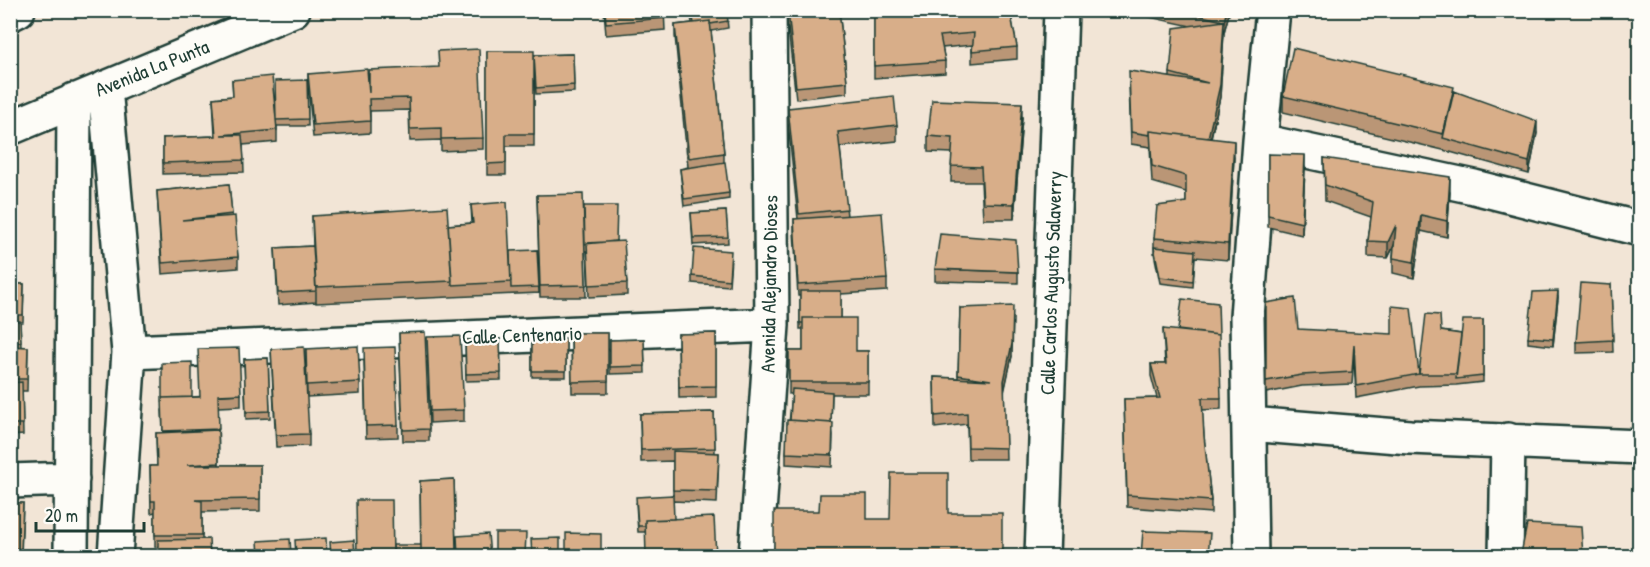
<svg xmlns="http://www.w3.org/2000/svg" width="1650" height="567" font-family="'Patrick Hand',sans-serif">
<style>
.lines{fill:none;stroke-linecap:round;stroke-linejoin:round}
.street-casing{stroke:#1f3d34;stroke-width:38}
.street{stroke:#fdfcf7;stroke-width:33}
.wall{fill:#ba9676;stroke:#1f3d34;stroke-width:1.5}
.shaded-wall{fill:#977a60;stroke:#1f3d34;stroke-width:1.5}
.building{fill:#d8ae89;stroke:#1f3d34;stroke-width:1.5}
.labels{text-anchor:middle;stroke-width:4.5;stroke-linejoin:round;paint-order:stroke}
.street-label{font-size:20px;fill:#1f3d34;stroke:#fdfcf7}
</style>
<rect width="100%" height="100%" fill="#f2e5d6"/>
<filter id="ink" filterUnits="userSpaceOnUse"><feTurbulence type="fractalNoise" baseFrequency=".0167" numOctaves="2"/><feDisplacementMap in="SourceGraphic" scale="12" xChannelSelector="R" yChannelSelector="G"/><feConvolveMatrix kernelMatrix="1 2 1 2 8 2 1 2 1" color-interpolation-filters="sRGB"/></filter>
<g filter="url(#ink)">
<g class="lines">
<defs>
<path id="street" d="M10 14 18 10
M105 88 129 352 115 556
M10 128 293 10
M1260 141 1474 187 1640 229
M129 352 772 325
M1249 424 1410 437 1640 447
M10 481 72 479
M71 556 74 100
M756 556 772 325 769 10
M1042 556 1061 10
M1251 556 1247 317 1260 141 1273 10
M1506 556 1508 440"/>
</defs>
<!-- street casing -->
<use href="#street" class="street-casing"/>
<!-- street -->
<use href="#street" class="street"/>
</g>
<!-- wall -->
<path class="wall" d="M604 10H664L665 30 606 35Z
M690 10H726L728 28 711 31 724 153V162L729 193V199L684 206 680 169 688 167 675 36V25L692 23Z
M786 10H839L847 82V93L796 99Z
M874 10H1010L1017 47V59L972 63V45L942 48 945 61V73L874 78Z
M1149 10H1230L1224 32 1220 97 1211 138 1234 157 1228 260 1195 257 1193 287 1160 283 1154 253V238L1186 202V192L1152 182 1150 147 1131 144 1129 83 1170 77V73L1191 26 1149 17Z
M487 51 534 55 573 54 574 92 536 94 534 62V146H506V175H487Z
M369 70 483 138V149L441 151V140L410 141 409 110 370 111V133L313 137 308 86V74L369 88Z
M232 80 275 111 307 80 308 126H277V142L243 145 244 172 163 174V138L215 136 213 98 233 96Z
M1454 91 1537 133 1529 174 1443 150 1283 112V96Z
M788 108 897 125V141L840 147 847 216 887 279V291L841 294V318L856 351H868V394H832L831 423 833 435 832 467 786 464V453L792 394H789V351H803V329H800V296H798L794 231V219H798L788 123Z
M1022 118 1014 219H983L981 182H951L952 153 928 152V136Z
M1268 154 1305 167 1302 235 1268 227Z
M1324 158 1450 192 1447 237 1421 231 1414 278 1393 273V258L1394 246 1388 258 1368 257V241L1371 217 1325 201Z
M229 184 232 216 238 257V268L162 274 157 191Z
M537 195 584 206 616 241 627 283V295L589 297 587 251H585L586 297H540Z
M471 205 510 256 537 250 539 293 316 303V292V302L278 305 275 248 313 246 312 216 448 225 472 223Z
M726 211 728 243 693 245 691 213Z
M731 258 729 286 692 283V276Z
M935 269 1018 272V283L935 281Z
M10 284H24L23 322H20L21 347H28L27 391H22L23 435 10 436Z
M1611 285 1613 352 1576 353V342Z
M1558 298 1553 346 1528 343V337Z
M1266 303 1298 329 1419 374 1441 331 1461 334 1483 320V382L1456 385 1419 386 1356 398 1354 356 1352 384 1302 386 1266 393Z
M960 308 1012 356 1004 391 1006 459H968L967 424 935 428 934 377 958 378Z
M1163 329 1221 398V409L1202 410 1204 436 1211 501V513L1127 507 1124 399 1157 398 1151 376V364H1165Z
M399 333 429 429V441H403Z
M571 333H608V393H572Z
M716 333V397L679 398 678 334Z
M427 337 464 410V421L430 423Z
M566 338V377H532V339Z
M500 339 501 380 466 381 465 340Z
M644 339 645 373 610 374V340Z
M271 349 309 434V446L276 447Z
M306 349 360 382V394L307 397Z
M268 358 270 418 246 419 244 359Z
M364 360 398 425V437L366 438Z
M1640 374V395H1638V383Z
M241 394V406L218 407 219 465H260V511L202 512V539L155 547V512L151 513 150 466H157L156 433H163L162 410 192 397Z
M714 412 715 453H719L717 503 673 501 645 532H638L636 503 673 495V461L641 462 640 414Z
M454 479 456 556H421L420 481Z
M10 503H23L21 556H10Z
M1521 554 1583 556H1521Z"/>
<!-- shaded-wall -->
<path class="shaded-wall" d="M1227 10H1230L1224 32 1220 97 1207 154V142L1224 21Z
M1022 103V118L1014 219V204Z
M1537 121V133L1529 174V162Z
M1234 141V157L1228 260V244Z
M1305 155V167L1302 235V223Z
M1450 177V192L1447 237V221Z
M1421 215V231L1414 278V262Z
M1396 225V241L1388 258V242Z
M1558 291V298L1553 346V339Z
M1013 317 1012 356 1004 393V381Z"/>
<!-- building -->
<path class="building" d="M605 10H664L665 18 606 23Z
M691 10H726L728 21 710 24V21L694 23Z
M788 10H839L847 82 796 87Z
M874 10H1010L1017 47 972 51 974 33 940 36 945 61 874 66Z
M1175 10H1227L1224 21Z
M710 21 724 153 689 158 675 25Z
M1224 21 1220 85 1208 138 1150 131V135L1131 132 1129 71 1208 83 1170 73 1174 28Z
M1293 48 1454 87 1443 134 1283 96Z
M479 49 483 138 441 139V128L410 129 409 98 369 99 370 121 313 125 308 74 367 69 369 93V70L439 67 438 51Z
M487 51H534V134H506V163L487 164Z
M573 54 574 85 536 88 534 55Z
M272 76 277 130 221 135H242L244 160 163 163V138L216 136 213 98 233 96 232 80Z
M307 80 308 119 276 120 275 81Z
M1454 91 1537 121 1529 162 1443 138Z
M894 96 897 125 838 132 847 209 799 214 788 108Z
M932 100 1022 103 1014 204 983 203 981 167 951 166 953 138 928 136Z
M1150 131 1234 141 1228 244 1154 238 1157 206 1186 202V176L1152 166Z
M1268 154 1305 155 1302 223 1268 215Z
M1324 158 1450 177 1447 221 1421 215 1414 262 1393 258 1396 225 1388 242 1368 241 1373 202 1325 185Z
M725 162 729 193 684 199 680 169Z
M229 184 232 214 182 220 235 216 238 257 162 263 157 191Z
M583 194 586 285 540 286 537 195Z
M507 202 511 282 452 285 448 225 473 223 471 205Z
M584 206H617L616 241 585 244Z
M447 207 452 281 316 287 312 216Z
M726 211 728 237 693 238 691 213Z
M882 213 887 279 798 285 794 219Z
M940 234 1016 240 1018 272 935 269Z
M624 241 627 283 589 285 587 243Z
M313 246 316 291 278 293 275 248Z
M1154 247 1195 251 1193 281 1160 277Z
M694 248 731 251 729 280 692 276Z
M537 250 539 287 511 288 510 251Z
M1581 283 1611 285 1613 340 1576 342Z
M10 284H24L23 315H10Z
M800 291H841V318H803V323H800Z
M1558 291 1553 339 1528 337 1533 292Z
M1295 298 1298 329 1392 334V306L1411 308 1419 374 1356 386 1354 344 1352 372 1302 375 1266 381V303Z
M1182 299 1218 303 1219 335 1178 330Z
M1013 306 1012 344 1004 381 1006 448 968 447 967 413 935 416 934 377 991 380 958 375 960 308Z
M1426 314 1440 315 1441 331 1461 334 1456 374H1419Z
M803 318H856V351H868V382H789V351H803Z
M1463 320H1483V376L1456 379Z
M10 321H20L21 342 10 343Z
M1163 329 1219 335 1221 398H1202L1204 436 1211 501 1127 495 1124 399 1160 398 1151 364H1166Z
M425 332 429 429 403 430 399 333Z
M571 333H608V381L572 382Z
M716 333V386L679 387 678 334Z
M460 336 464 410 430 411 427 337Z
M566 338V371H532V339Z
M500 339 501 373 466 374 465 340Z
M644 339 645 366 610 367V340Z
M10 346 28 347 27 379H10Z
M358 346 360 382 307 385 306 349Z
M304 347 309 434 276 435 271 349Z
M395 347 398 425 366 426 364 348Z
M239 348 241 394 218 395 219 429 163 431 162 398 200 397 198 349Z
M268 358 270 411 246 412 244 359Z
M192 362V397L162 398V403V363Z
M22 382 23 424H10V383Z
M792 389 832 392 831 423 790 420Z
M714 412 715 448 641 450 640 414Z
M787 420 833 423 832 455 786 453Z
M218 430 219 463 187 465H260V499L195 500 202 501V535H155V501H151L150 466H157L156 433Z
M673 451 719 453 717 491 673 490Z
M891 473H948V513H1002V556H774V511H819L820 494H867V519H890Z
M454 479 456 550 421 551 420 481Z
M673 495 674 519 645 520V526H638L636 497Z
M356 500H392L393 556H357Z
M10 503H23L21 549 10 548Z
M714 517 716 556H646L645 520Z
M1527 524 1581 527 1583 556H1540L1521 554Z
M1143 531 1210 533 1208 556H1141Z
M495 533H526L525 556H495Z
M566 533 601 534V556H566Z
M488 534 490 556H458L457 536Z
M326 538 327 556H296L295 540Z
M560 538V556H532L531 539Z
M209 539 210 556H158V540Z
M290 539 291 556H259L258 541Z
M354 540 355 556H331L330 542Z
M393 545H421V556H394Z"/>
</g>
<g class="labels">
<!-- street labels -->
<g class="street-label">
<text transform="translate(152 68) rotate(-22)" y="7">Avenida La Punta</text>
<text transform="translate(1051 283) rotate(-88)" y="7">Calle Carlos Augusto Salaverry</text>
<text transform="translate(769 284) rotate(-89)" y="7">Avenida Alejandro Dioses</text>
<text transform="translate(522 335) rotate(-2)" y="7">Calle Centenario</text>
</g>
</g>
<!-- margin -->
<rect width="1650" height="567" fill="none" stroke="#fdfcf7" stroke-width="36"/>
<rect x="18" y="18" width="1614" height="531" fill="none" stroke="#1f3d34" stroke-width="2" filter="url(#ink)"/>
<!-- scale -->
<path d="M36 522v9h108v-9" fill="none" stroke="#1f3d34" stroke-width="3"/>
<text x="45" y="522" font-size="18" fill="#1f3d34" stroke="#fdfcf7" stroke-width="4.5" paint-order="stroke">20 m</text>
</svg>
